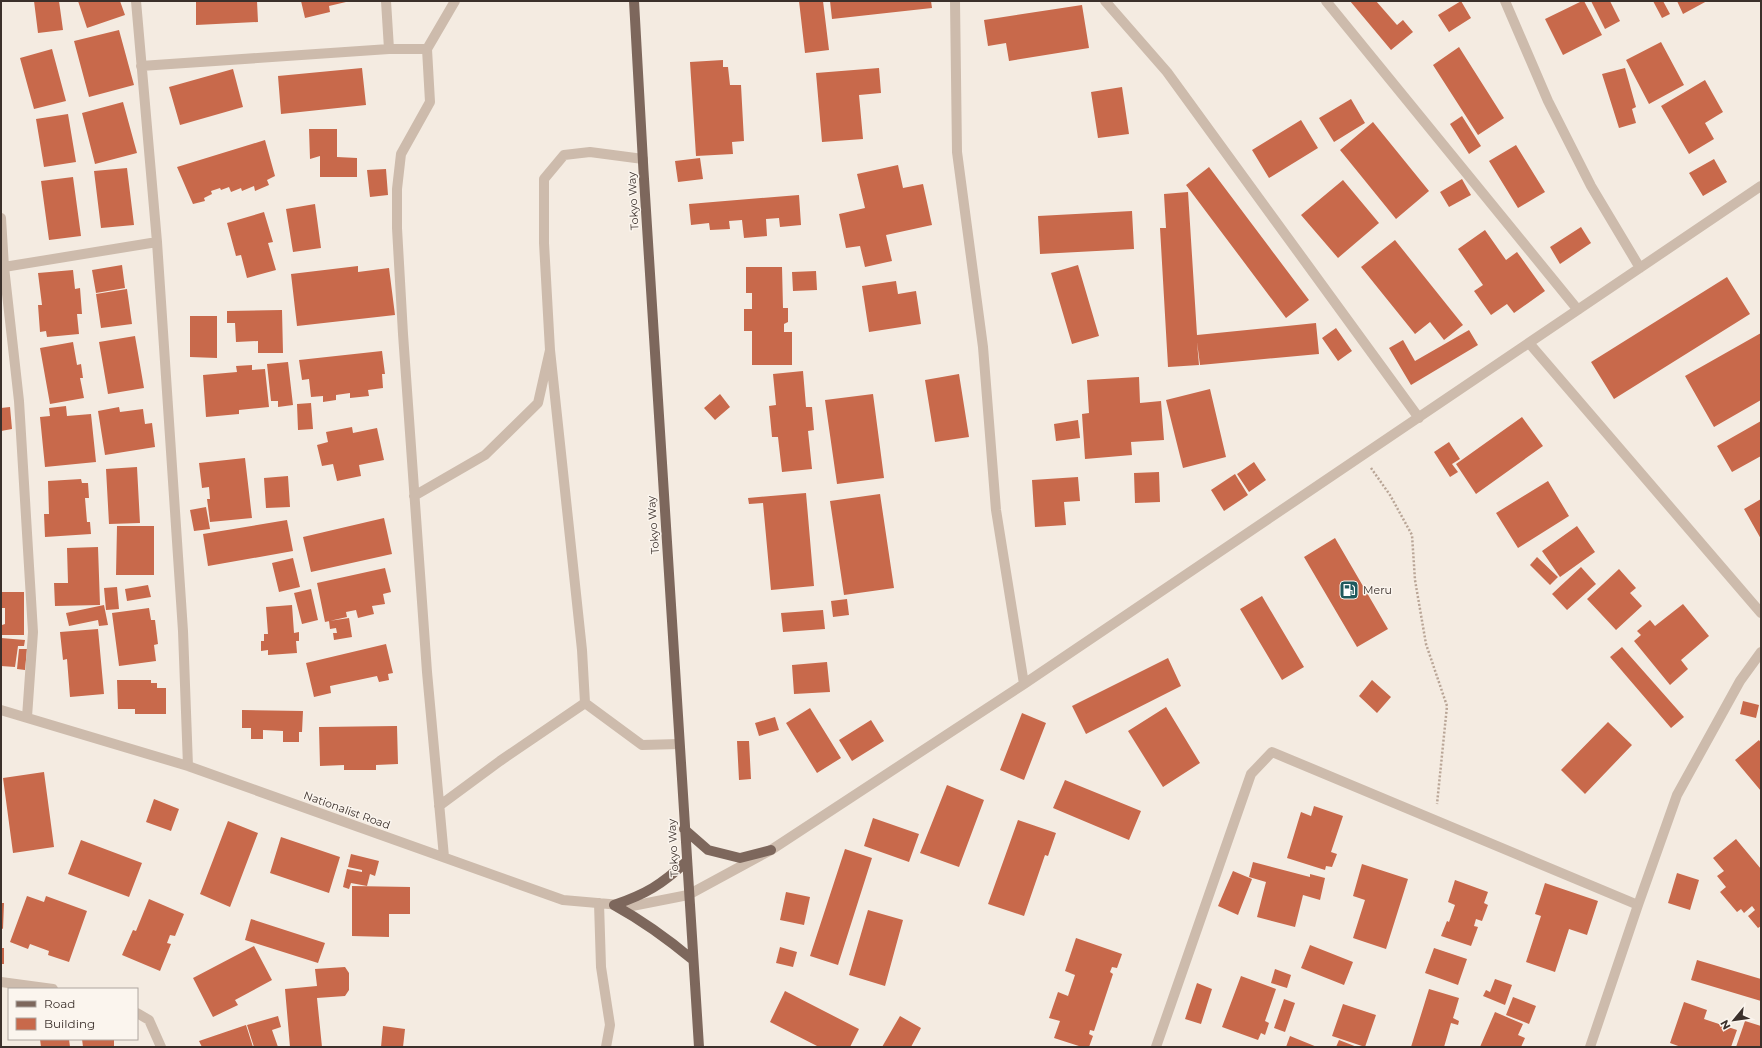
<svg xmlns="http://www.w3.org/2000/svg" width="1762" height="1048" font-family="Montserrat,sans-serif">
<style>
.building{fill:#c8694b}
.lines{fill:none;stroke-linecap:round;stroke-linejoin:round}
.path{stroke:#b9a596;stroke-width:2.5;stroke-dasharray:2 2;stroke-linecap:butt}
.minor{stroke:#cdbbac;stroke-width:10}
.major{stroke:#7d675c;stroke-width:10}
.labels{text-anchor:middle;stroke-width:3;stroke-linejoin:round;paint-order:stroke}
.street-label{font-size:11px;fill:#3b302b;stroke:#fbf5ee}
.poi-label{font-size:11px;fill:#3b302b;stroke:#fbf5ee;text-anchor:start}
</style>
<rect width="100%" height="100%" fill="#f4ebe1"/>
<!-- building -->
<path class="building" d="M34 1H59L63 30 38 33Z
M78 1H120L125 15 87 28Z
M196 1H257L258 22 196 25Z
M301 1H346V2L329 6 330 12 305 18Z
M799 1H823L829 50 805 53Z
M830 1H931L932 8 832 19Z
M1350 1H1376L1397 25 1403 20 1413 32 1391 50Z
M1461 1 1471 18 1449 32 1438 15Z
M1582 1H1584L1602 35 1563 55 1545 19Z
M1591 1H1610L1620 21 1605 29Z
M1653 1H1663L1670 14 1662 18Z
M1677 1H1707L1683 14Z
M1082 5 1089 48 1009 61 1006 43 988 46 984 20Z
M119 30 134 85 89 97 74 41Z
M1661 42 1684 85 1649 104 1626 60Z
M1459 47 1504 118 1478 135 1433 65Z
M52 49 66 101 34 109 20 58Z
M723 60V67H728L730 85H741L744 141 732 142 733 154 696 156 690 62Z
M362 68 366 105 281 114 278 76Z
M879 68 881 93 859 95 863 139 822 142 816 73Z
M1625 68 1636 107 1632 109 1636 123 1619 128 1602 74Z
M233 69 243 107 180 125 169 87Z
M1705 80 1723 112 1705 123 1714 139 1689 154 1661 106Z
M1122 87 1129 134 1098 138 1091 92Z
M1351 99 1365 123 1334 142 1319 118Z
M123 102 137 153 95 164 82 113Z
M68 114 76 162 44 167 36 119Z
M1462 116 1481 146 1469 154 1450 124Z
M1301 120 1318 148 1269 178 1252 150Z
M1373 122 1429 191 1396 219 1340 150Z
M309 129H337V157L357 158V177H320V156L310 159Z
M265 140 275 176 267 180 269 185 255 191 254 186 242 191 241 188 231 192 229 187 221 190 220 188 211 191 212 194 204 198 205 201 193 204 177 167Z
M1516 145 1545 192 1518 208 1489 161Z
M700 158 703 179 678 182 675 161Z
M1714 159 1727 182 1703 196 1689 173Z
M898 165 903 188 923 184 932 225 886 235 892 261 865 267 860 246 846 248 839 214 865 208 857 174Z
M1209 167 1309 300 1286 318 1186 185Z
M127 168 134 225 101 228 94 171Z
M386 169 388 195 370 197 367 170Z
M73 177 81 236 49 240 41 181Z
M1462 179 1471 195 1449 207 1440 192Z
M1343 180 1379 223 1338 258 1301 215Z
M1188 192 1197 335 1316 323 1319 354 1200 365 1197 342 1199 365 1168 367 1160 228H1166L1164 194Z
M799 195 801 225 780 227 779 218 766 219 767 236 744 238 742 220 729 221 730 229 710 230 709 223 691 225 689 204Z
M315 204 321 248 293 252 286 209Z
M1132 211 1134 249 1040 254 1038 216Z
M264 212 273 242 268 243 276 270 247 278 241 255 236 256 227 223Z
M1581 227 1591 243 1560 264 1550 247Z
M1485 230 1506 260 1517 252 1545 291 1514 313 1507 304 1491 315 1474 291 1483 285 1458 249Z
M1395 240 1463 325 1444 340 1430 322 1415 334 1361 267Z
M122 265 125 288 96 293 92 270Z
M1078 265 1099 336 1072 344 1051 273Z
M358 266V272L389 268 395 315 297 326 291 274Z
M746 267H782L783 308H788V322L784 324V332H792V365H752V331H744V309H752V293H746Z
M73 270 75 289 80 288 82 314H77L79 334 47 337 46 331 40 332 38 305H42L38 273Z
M816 271 817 290 793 291 792 272Z
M1727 277 1750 314 1614 399 1591 362Z
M896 281 898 294 916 291 921 324 869 332 862 286Z
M127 289 132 324 101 328 96 294Z
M282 310 283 353H258V341L236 342 235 323H227V311Z
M190 316H217V358L190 357Z
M1336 328 1352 351 1338 361 1322 338Z
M1469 330 1478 345 1411 385 1389 348 1403 340 1415 361Z
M1761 333V400L1714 427 1685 376Z
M135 336 144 388 108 394 99 342Z
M73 342 77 365 81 364 83 378H80L84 398 50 404 40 348Z
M382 351 385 374H382L383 388 368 390 369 396 350 398V393L336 395V400L323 402V396L311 397 309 379 302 380 299 360Z
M288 362 293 405 278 407V401H271L267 364Z
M252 365V370L265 369 269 407 239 410V414L206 417 203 375 237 372 236 366Z
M803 371 806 407H812L814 430 808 431 812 469 782 472 778 437H772L769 406 776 405 773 374Z
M959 374 969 437 935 442 925 380Z
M1139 377 1140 403 1161 401 1164 440 1131 442 1132 455 1085 459 1082 414 1089 413 1087 380Z
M1210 389 1226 457 1183 468 1166 400Z
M720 394 730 407 715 420 704 408Z
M873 394 884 478 837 484 825 400Z
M311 403 313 429 298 430 297 404Z
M66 406 67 416 91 414 96 462 45 467 40 417 50 416 49 408Z
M10 407 12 429 1 431V408Z
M119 407 120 412 143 409 145 424 152 423 155 447 105 455 98 411Z
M1522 417 1543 446 1476 494 1456 464Z
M1078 420 1080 438 1056 441 1054 424Z
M1761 421V456L1732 472 1717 446Z
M352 427 353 433 377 428 384 460 359 465 361 476 337 481 333 464 322 466 317 445 328 442 326 432Z
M1449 442 1460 459 1452 464 1458 472 1450 477 1434 452Z
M245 458 252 518 210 522 207 499H210L209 487 202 488 199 463Z
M1254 462 1266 480 1249 492 1237 474Z
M137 467 140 523 109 524 106 469Z
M1159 472 1160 502 1135 503 1134 473Z
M1235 474 1248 495 1224 511 1211 490Z
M288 476 290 507 266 508 264 478Z
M1078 477 1080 501 1064 502 1066 525 1035 527 1032 480Z
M81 479 82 483H88L89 498H85L87 522H90L91 534 45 537 44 514H49L48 481Z
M1548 481 1569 516 1518 548 1496 513Z
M806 493 814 586 771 590 763 503 749 504 748 498Z
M880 494 894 588 844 595 830 501Z
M1761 499V539L1744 509Z
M206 507 210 529 194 531 190 510Z
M384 518 392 554 311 572 303 537Z
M287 520 293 551 208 566 203 534Z
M117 526H154V575H116Z
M1577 526 1595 552 1560 577 1542 551Z
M1335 538 1388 629 1357 647 1304 557Z
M98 547 100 605 55 606 54 583H68L67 548Z
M1537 557 1558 577 1550 585 1530 565Z
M293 558 300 587 279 592 272 563Z
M1581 567 1596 584 1567 610 1552 594Z
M385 568 391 592 383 594 385 604 372 606 374 614 358 618 356 610 346 612 347 617 325 622 317 583Z
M1619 569 1636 588 1630 593 1642 606 1616 630 1587 599Z
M148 585 151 597 127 601 125 589Z
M117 587 119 609 106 610 104 588Z
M311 589 318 620 302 624 294 593Z
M1 592H24V635H2V625L5 624V608H1Z
M1262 596 1304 667 1282 680 1240 609Z
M847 599 849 615 833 617 831 601Z
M1683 604 1709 636 1681 660 1688 669 1670 685 1634 641 1641 635 1637 631 1650 620 1655 626Z
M104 605 108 625 99 626 98 620 69 626 66 613Z
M292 605 294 633 299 632V641H296L297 653 268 655V650L261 651V641H264V634H268L266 607Z
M149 608 151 620H155L158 644 154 645 156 661 119 666 112 613Z
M823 610 825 629 783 632 781 613Z
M349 618 352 637 334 640 333 633H337L336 628 330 629 329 621Z
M98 629 104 694 70 697 67 659 63 660 60 632Z
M1 638 25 640 24 646H18L15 667 1 666Z
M386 644 393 673 388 674 389 680 379 682 377 676 330 686 331 693 314 697 306 663Z
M1622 647 1684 717 1671 728 1610 657Z
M19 649H27L25 670 17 669Z
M1168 658 1181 686 1086 734 1072 706Z
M827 662 830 692 794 694 792 665Z
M117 680H151V683H157V688H166V714H135V709H118Z
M1372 680 1391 697 1377 713 1359 696Z
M1743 701 1759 705 1756 718 1740 714Z
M1166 707 1200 763 1163 787 1128 731Z
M810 708 841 758 817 773 786 723Z
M242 710 303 711 302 732H299V742H283V731L263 730V739H251V728H242Z
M1022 713 1046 723 1024 780 1000 770Z
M775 717 779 730 759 736 755 723Z
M871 720 884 741 852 761 839 740Z
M1608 722 1632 745 1585 794 1561 770Z
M397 726 398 764 376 765V770H344V765L320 766 319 727Z
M1759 740 1761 743V791L1735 760Z
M737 741H749L751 779 739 780Z
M44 772 54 847 13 853 3 778Z
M1065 780 1141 811 1129 840 1053 808Z
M947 785 984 800 959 867 920 853Z
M154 799 179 809 171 831 146 822Z
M1314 806 1343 816 1331 852 1337 854 1332 867 1326 866 1325 870 1287 858 1301 812 1311 816Z
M873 818 919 834 909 862 864 846Z
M1018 820 1056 833 1048 856 1045 855 1024 916 988 904Z
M228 821 258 833 230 907 200 894Z
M281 837 340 857 329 893 270 873Z
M1736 839 1761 869V926L1758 928 1748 916 1755 910 1752 906 1744 913 1741 909 1737 912 1720 892 1726 887 1717 876 1724 871 1713 858Z
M81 840 142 863 129 897 68 874Z
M845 849 872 858 838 965 810 956Z
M351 854 379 861 375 876 370 874 367 886 351 883 349 889 343 887 347 869 362 872V870L348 867Z
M1253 862 1310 877V874L1325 878 1320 900 1303 895 1295 927 1257 917 1266 882 1249 877Z
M1362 864 1408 879 1386 949 1353 938 1365 900 1353 896Z
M1233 871 1252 879 1238 915 1218 906Z
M1677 873 1699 880 1690 910 1668 903Z
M1455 880 1488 892 1484 903 1488 905 1482 921 1476 919 1474 926 1478 927 1471 946 1441 936 1447 921 1449 922 1455 905 1448 902Z
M1545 883 1598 901 1587 935 1569 929 1555 972 1526 962 1541 916 1535 914Z
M352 886 410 887V914H389V937L352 936Z
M786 892 810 897 804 925 780 920Z
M27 896 44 902 46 896 87 911 69 962 48 955 49 951 30 944 28 949 10 942Z
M149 899 184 914 175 936 170 935 167 943 171 944 160 971 122 955 133 930 136 931Z
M1 903H4L3 929 1 928Z
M868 910 903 920 885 986 849 975Z
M251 919 325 943 318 963 245 940Z
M1076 938 1122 954 1117 968 1112 967 1110 972 1113 974 1094 1031 1090 1030 1089 1034 1093 1036 1089 1047H1082L1054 1038 1060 1021 1049 1018 1058 992 1068 996 1075 975 1065 971Z
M1310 945 1353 962 1344 985 1301 968Z
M254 946 272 980 235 1000 238 1005 213 1017 193 978Z
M780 947 797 952 793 967 776 963Z
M1 948H4V964H1Z
M1434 948 1467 959 1458 985 1425 973Z
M1697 960 1761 979V1001L1691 980Z
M345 967 349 973V990L345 996 317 998 322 1047H290L285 989 317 986 315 969Z
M1275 969 1291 975 1287 988 1271 983Z
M1241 976 1276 989 1265 1021 1269 1023 1265 1035 1261 1033 1258 1040 1222 1027Z
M1495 979 1512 985 1505 1005 1483 996 1486 990 1490 992Z
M1197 983 1212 989 1201 1024 1185 1019Z
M1429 989 1459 998 1453 1018 1459 1021 1458 1025 1451 1023 1444 1047H1411Z
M785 991 859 1029 850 1047H819L770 1022Z
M1513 997 1536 1006 1529 1024 1506 1015Z
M1284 999 1295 1003 1285 1032 1274 1028Z
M1684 1002 1707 1010 1704 1019 1737 1030 1731 1047H1681L1670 1043Z
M1343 1004 1376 1015 1365 1047 1332 1036Z
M1495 1012 1523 1024 1518 1035 1525 1038 1521 1047H1480Z
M278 1016 281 1027 272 1030 278 1047H254L247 1025Z
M900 1016 921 1028 911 1047H882Z
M1745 1021 1761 1026V1047H1736Z
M246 1025 253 1047H202L199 1041Z
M383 1026 405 1029 403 1047H381Z
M1290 1036 1317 1047H1286Z
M40 1039H69L70 1047H41Z
M82 1039H114V1047H83Z
M1339 1040 1357 1047H1336Z"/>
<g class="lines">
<!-- path -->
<path class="path" d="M1371 468 1390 495 1412 535 1415 580 1426 644 1447 706 1437 804"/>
<!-- minor -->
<path class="minor" d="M136 1 157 242 183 631 188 766
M386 1 389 49
M955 1 957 152 983 347 996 510 1024 684
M1105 1 1167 72 1419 418
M1326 1 1578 310
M1505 1 1548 101 1591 186 1640 268
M141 66 389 49H427
M1 218 4 267 19 401 33 632 27 717
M4 267 157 242
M1529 343 1761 613
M414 496 485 455 538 403 550 350 544 243V179L564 155 590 152 643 159
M585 703 642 745 679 744
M1 710 188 766 563 900 632 906 688 895 771 850 1024 684 1761 186
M439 806 500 761 585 703 582 650 550 350
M444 857 427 672 403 334 397 228V189L401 154 430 102 427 49 455 1
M599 903 601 967 610 1025 606 1047
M1 982 53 989
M137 1013 149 1020 161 1047
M1156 1047 1251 774 1272 752 1638 905
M1590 1047 1638 905 1677 795 1740 681 1761 652"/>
<!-- major -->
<path class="major" d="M634 1C653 350 675 699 699 1047
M684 829 708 850 740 858 771 850
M614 905C643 921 668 939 693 960
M614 905C646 894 661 885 686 862"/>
</g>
<!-- icons -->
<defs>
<symbol id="fuel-square" viewBox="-11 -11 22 22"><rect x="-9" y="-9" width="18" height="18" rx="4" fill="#1f5a5e" stroke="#fbf5ee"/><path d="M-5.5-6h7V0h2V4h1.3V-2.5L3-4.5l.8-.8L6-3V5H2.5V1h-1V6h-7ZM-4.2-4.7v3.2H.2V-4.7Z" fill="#fff"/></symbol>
</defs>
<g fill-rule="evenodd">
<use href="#fuel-square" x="1338" y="579" width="22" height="22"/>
</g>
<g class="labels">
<!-- street labels -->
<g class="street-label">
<text transform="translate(633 201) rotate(-93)" y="4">Tokyo Way</text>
<text transform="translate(653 525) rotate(-94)" y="4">Tokyo Way</text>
<text transform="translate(347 810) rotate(20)" y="4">Nationalist Road</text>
<text transform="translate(673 848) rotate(-93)" y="4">Tokyo Way</text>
</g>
<!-- poi labels -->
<g class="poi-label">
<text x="1363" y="594">Meru</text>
</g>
</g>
<!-- border -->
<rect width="1762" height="1048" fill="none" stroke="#3b302b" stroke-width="4"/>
<!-- legend -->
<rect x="8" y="988" width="130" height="52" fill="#fbf5ee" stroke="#aea6a0"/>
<rect x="16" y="1001" width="20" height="6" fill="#7d675c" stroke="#aea6a0"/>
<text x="44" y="1008" font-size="12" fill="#3b302b">Road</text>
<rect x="16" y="1018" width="20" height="12" fill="#c8694b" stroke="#aea6a0"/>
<text x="44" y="1028" font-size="12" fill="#3b302b">Building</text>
<!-- north arrow -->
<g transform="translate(1734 1020) rotate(241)" stroke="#fbf5ee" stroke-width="3" paint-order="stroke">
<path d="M0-3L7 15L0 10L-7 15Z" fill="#3b302b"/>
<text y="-6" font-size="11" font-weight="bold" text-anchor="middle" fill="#3b302b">N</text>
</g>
</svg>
